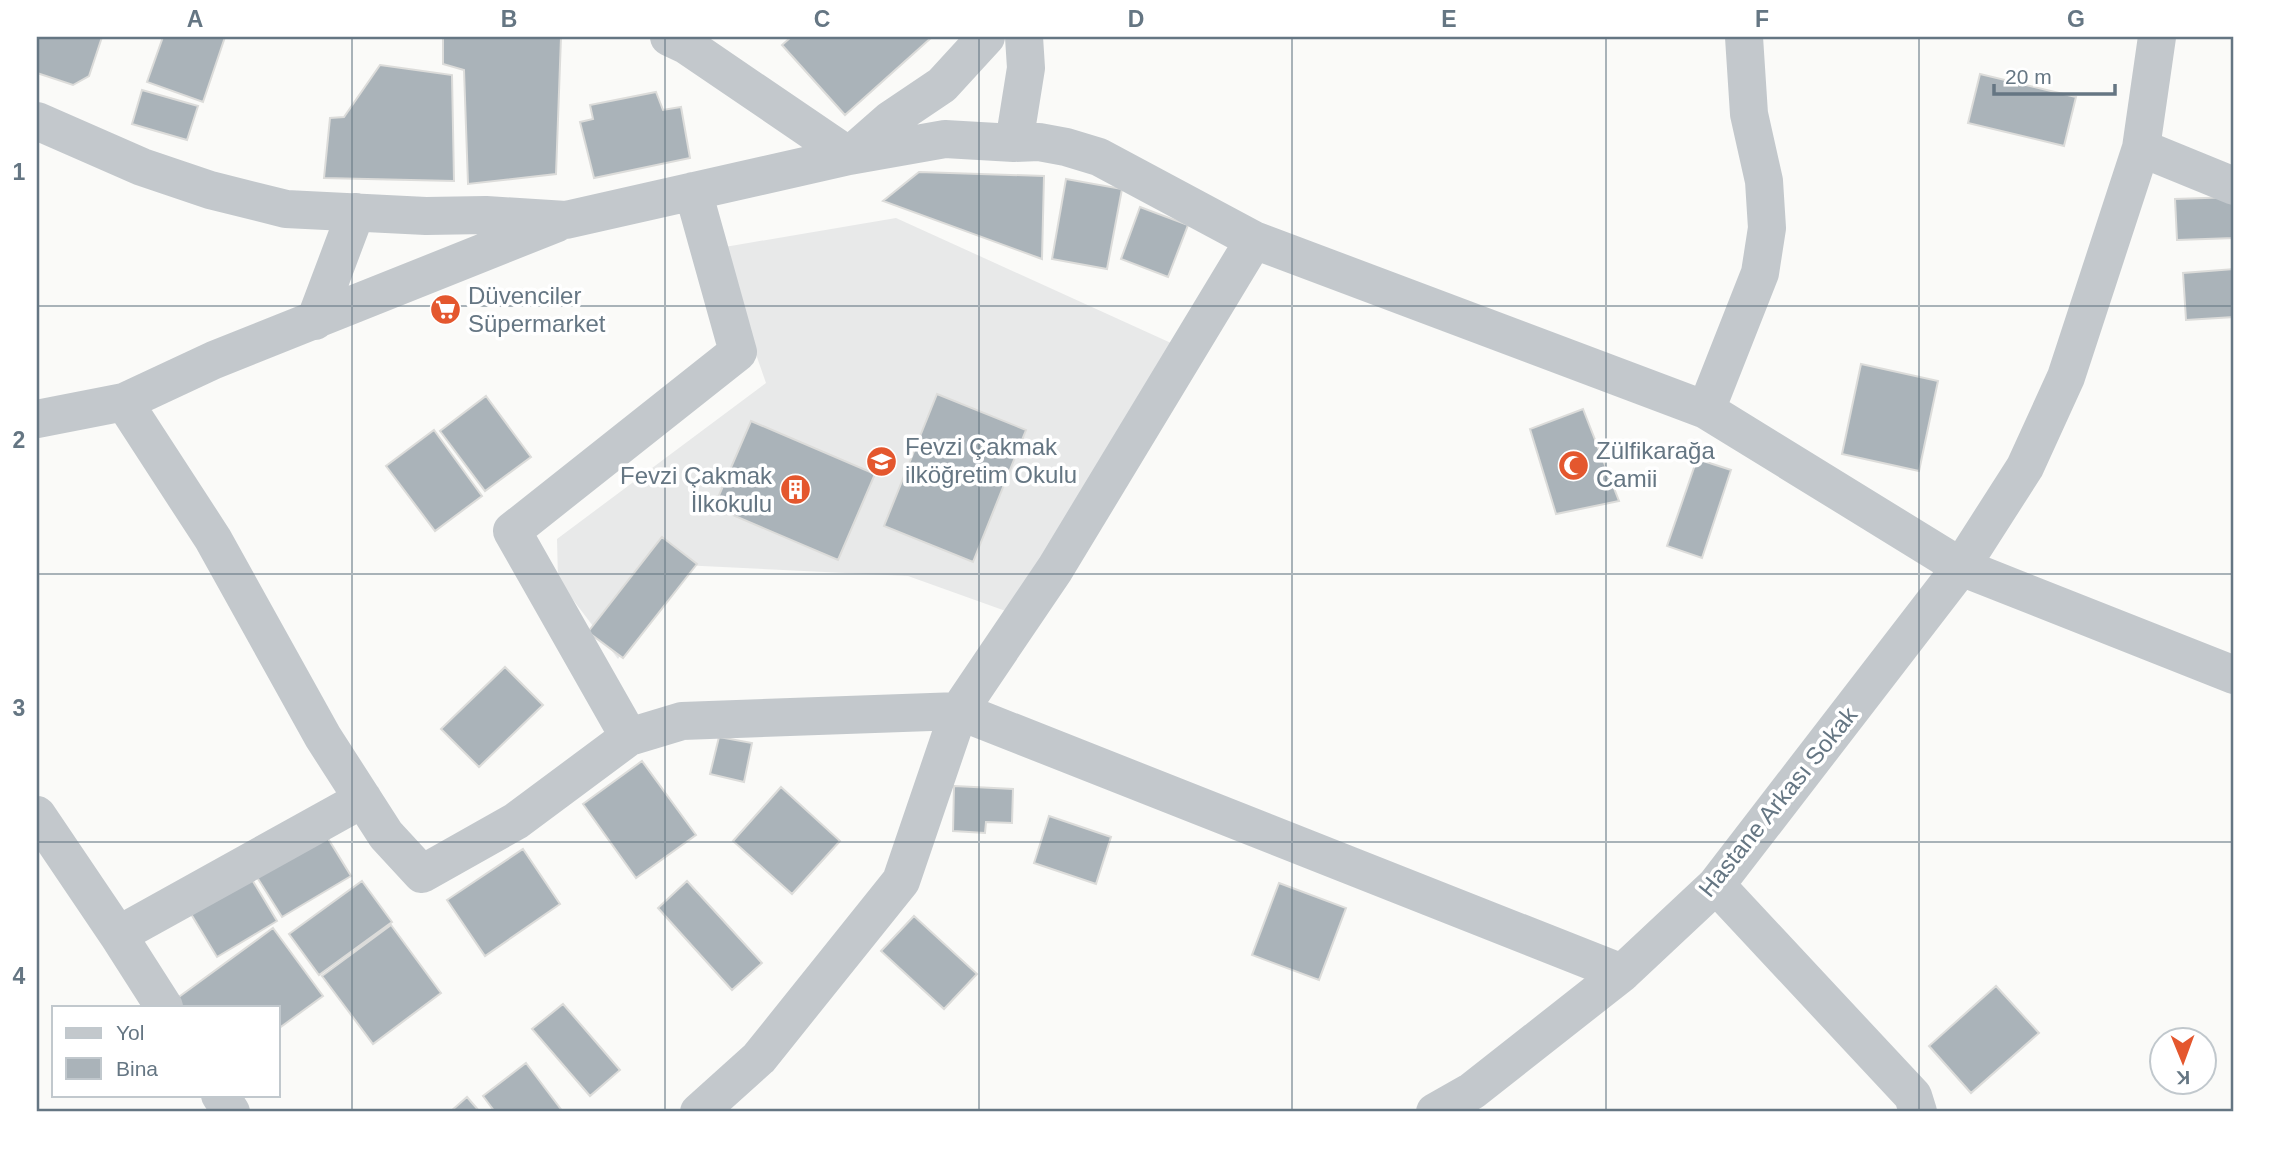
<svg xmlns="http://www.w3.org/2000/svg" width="2271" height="1149" font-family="Helvetica,sans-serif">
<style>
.built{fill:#e8e9e9}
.building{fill:#aab3b9;stroke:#dcdcda;stroke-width:2}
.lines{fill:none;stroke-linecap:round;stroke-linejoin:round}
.minor{stroke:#c3c8cc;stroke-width:38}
.grid{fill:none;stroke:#657683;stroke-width:2;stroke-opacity:0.55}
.labels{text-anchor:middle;stroke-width:7;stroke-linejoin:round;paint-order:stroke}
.poi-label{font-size:24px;fill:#657683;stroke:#fff;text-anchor:start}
.street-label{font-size:24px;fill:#657683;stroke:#fff}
.neatline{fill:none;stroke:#657683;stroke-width:2.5}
.grid-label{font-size:23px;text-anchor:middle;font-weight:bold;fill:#657683}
</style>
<rect width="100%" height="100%" fill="#fafaf8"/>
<!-- built -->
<path class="built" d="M896 218 1171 343 1014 614 908 576 681 565 618 659 558 580 557 539 766 383 719 248Z"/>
<!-- building -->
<path class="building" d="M37 37H102L89 76 73 85 37 73Z
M163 37H225L203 102 147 82Z
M443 37H561L556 174 468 184 464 70 443 64Z
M791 37H932L845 115 782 45Z
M380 65 452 75 454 181 324 178 330 118 344 117Z
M1980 74 2076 97 2064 146 1968 123Z
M142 90 198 106 187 140 132 124Z
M656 92 663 110 681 107 690 158 594 178 580 122 593 119 590 105Z
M919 172 1044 176 1042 259 883 201Z
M1066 179 1122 189 1107 269 1052 259Z
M2234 197V238L2177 240 2175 199Z
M1140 207 1188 225 1168 277 1121 259Z
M2234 269V317L2186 320 2183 273Z
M1861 364 1938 381 1919 471 1842 454Z
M937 394 1026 430 973 562 884 526Z
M486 396 531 457 485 491 440 431Z
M1583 409 1619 501 1556 514 1530 429Z
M751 421 875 474 838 560 714 507Z
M434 430 482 496 435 531 386 466Z
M1697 459 1731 470 1702 558 1667 546Z
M662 537 697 564 623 658 588 632Z
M505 667 543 705 479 767 441 729Z
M719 737 752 743 744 782 710 774Z
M642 761 696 835 636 878 583 804Z
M954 786 1013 789 1012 823 986 822 985 833 953 831Z
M781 787 840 841 792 894 733 841Z
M1049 816 1111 837 1096 884 1034 863Z
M324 832 351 876 282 917 255 874Z
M523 849 560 904 485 956 447 900Z
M248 873 277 921 217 957 188 909Z
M362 881 392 922 319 975 289 934Z
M687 881 762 963 732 990 658 908Z
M1279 883 1346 908 1319 980 1252 955Z
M914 916 977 974 944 1009 881 951Z
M391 925 441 993 373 1044 322 976Z
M273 928 323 996 278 1029V1007H176L172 1002Z
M1996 986 2039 1033 1971 1093 1929 1046Z
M563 1004 620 1070 590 1096 532 1029Z
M526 1063 563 1112H495L483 1096Z
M467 1097 480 1112H450Z"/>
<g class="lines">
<!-- minor -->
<path class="minor" d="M669 37 686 45 849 156 890 120 942 85 986 37
M37 121 142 167 210 190 286 209 426 216 486 215 566 220 849 156 945 139 1014 143 1039 142 1066 147 1099 157 1254 240 1706 410 1961 567 2234 675
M1014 143 1026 68 1024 37
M2141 148 2234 186
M315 321 356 212
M124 402 213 539 323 737 386 835 422 874 516 821 629 737 682 721 959 711 1622 973
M1706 410 1760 273 1767 228 1764 181 1749 114 1744 37
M37 419 124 402 214 360 557 223
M629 737 512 531 738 352 693 191
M37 815 118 935 164 1007
M1716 885 1913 1096 1918 1112
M118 935 363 799
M220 1095 231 1112
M699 1112 759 1058 901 881 959 711 1055 569 1254 240
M1435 1112 1472 1091 1622 973 1716 885 1961 567 2025 467 2066 377 2141 148 2157 37"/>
</g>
<!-- grid -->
<path class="grid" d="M352 37V1112M665 37V1112M979 37V1112M1292 37V1112M1606 37V1112M1919 37V1112M37 306H2234M37 574H2234M37 842H2234"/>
<!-- icons -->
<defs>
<symbol id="supermarket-disc" viewBox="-11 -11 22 22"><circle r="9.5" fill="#e4572e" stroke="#fff"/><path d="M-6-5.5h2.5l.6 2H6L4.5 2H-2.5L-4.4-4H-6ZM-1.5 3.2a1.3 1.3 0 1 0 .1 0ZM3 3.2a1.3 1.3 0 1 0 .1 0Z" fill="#fff"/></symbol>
<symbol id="school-disc" viewBox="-11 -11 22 22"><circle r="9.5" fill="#e4572e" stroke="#fff"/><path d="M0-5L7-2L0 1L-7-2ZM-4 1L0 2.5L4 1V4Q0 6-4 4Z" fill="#fff"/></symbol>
<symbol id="mosque-disc" viewBox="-11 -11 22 22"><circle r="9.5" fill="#e4572e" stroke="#fff"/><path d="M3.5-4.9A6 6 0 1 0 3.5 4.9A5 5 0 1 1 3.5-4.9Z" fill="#fff"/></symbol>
<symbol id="building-disc" viewBox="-11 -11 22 22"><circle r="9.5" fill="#e4572e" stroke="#fff"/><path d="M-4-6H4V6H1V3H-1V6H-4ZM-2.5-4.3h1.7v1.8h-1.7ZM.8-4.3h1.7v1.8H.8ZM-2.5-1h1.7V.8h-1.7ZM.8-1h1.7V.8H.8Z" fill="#fff"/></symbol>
</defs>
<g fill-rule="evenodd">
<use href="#supermarket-disc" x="428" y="292" width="35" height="35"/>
<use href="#school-disc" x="864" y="444" width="35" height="35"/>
<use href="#mosque-disc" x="1556" y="448" width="35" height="35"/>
<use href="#building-disc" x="778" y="472" width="35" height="35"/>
</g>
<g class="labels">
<!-- poi labels -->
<g class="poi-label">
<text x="468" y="304">Düvenciler<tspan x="468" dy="28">Süpermarket</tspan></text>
<text x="905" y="455">Fevzi Çakmak<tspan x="905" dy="28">ilköğretim Okulu</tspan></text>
<text x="1596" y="459">Zülfikarağa<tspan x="1596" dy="28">Camii</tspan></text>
<text x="772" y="484" text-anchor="end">Fevzi Çakmak<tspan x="772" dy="28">İlkokulu</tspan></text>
</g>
<!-- street labels -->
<g class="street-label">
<text transform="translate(1778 802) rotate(-51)" y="8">Hastane Arkası Sokak</text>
</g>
</g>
<!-- border -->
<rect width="2271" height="1149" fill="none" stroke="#ffffff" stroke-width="77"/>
<!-- legend -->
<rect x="52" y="1006" width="228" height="91" fill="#ffffff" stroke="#c1c8cd" stroke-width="2"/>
<rect x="66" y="1028" width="35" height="10" fill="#c3c8cc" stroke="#c1c8cd" stroke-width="2"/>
<text x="116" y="1040" font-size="21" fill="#657683">Yol</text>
<rect x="66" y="1058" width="35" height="21" fill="#aab3b9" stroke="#c1c8cd" stroke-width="2"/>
<text x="116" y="1076" font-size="21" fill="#657683">Bina</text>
<!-- north arrow -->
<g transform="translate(2183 1061) rotate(179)"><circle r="33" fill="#ffffff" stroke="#c1c8cd" stroke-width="2"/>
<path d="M0-5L12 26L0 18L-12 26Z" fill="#e4572e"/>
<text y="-10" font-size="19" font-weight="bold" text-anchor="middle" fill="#657683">K</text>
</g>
<!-- scale -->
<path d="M1994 84v10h121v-10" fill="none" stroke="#657683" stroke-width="3.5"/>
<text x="2005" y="84" font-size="21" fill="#657683" stroke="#ffffff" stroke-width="5" paint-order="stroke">20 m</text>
<rect x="38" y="38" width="2194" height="1072" class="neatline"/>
<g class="grid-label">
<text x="195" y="27">A</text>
<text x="509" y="27">B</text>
<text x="822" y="27">C</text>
<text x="1136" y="27">D</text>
<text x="1449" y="27">E</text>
<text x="1762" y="27">F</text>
<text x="2076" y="27">G</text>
<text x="19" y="180">1</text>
<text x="19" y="448">2</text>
<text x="19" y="716">3</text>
<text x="19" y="984">4</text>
</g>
</svg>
